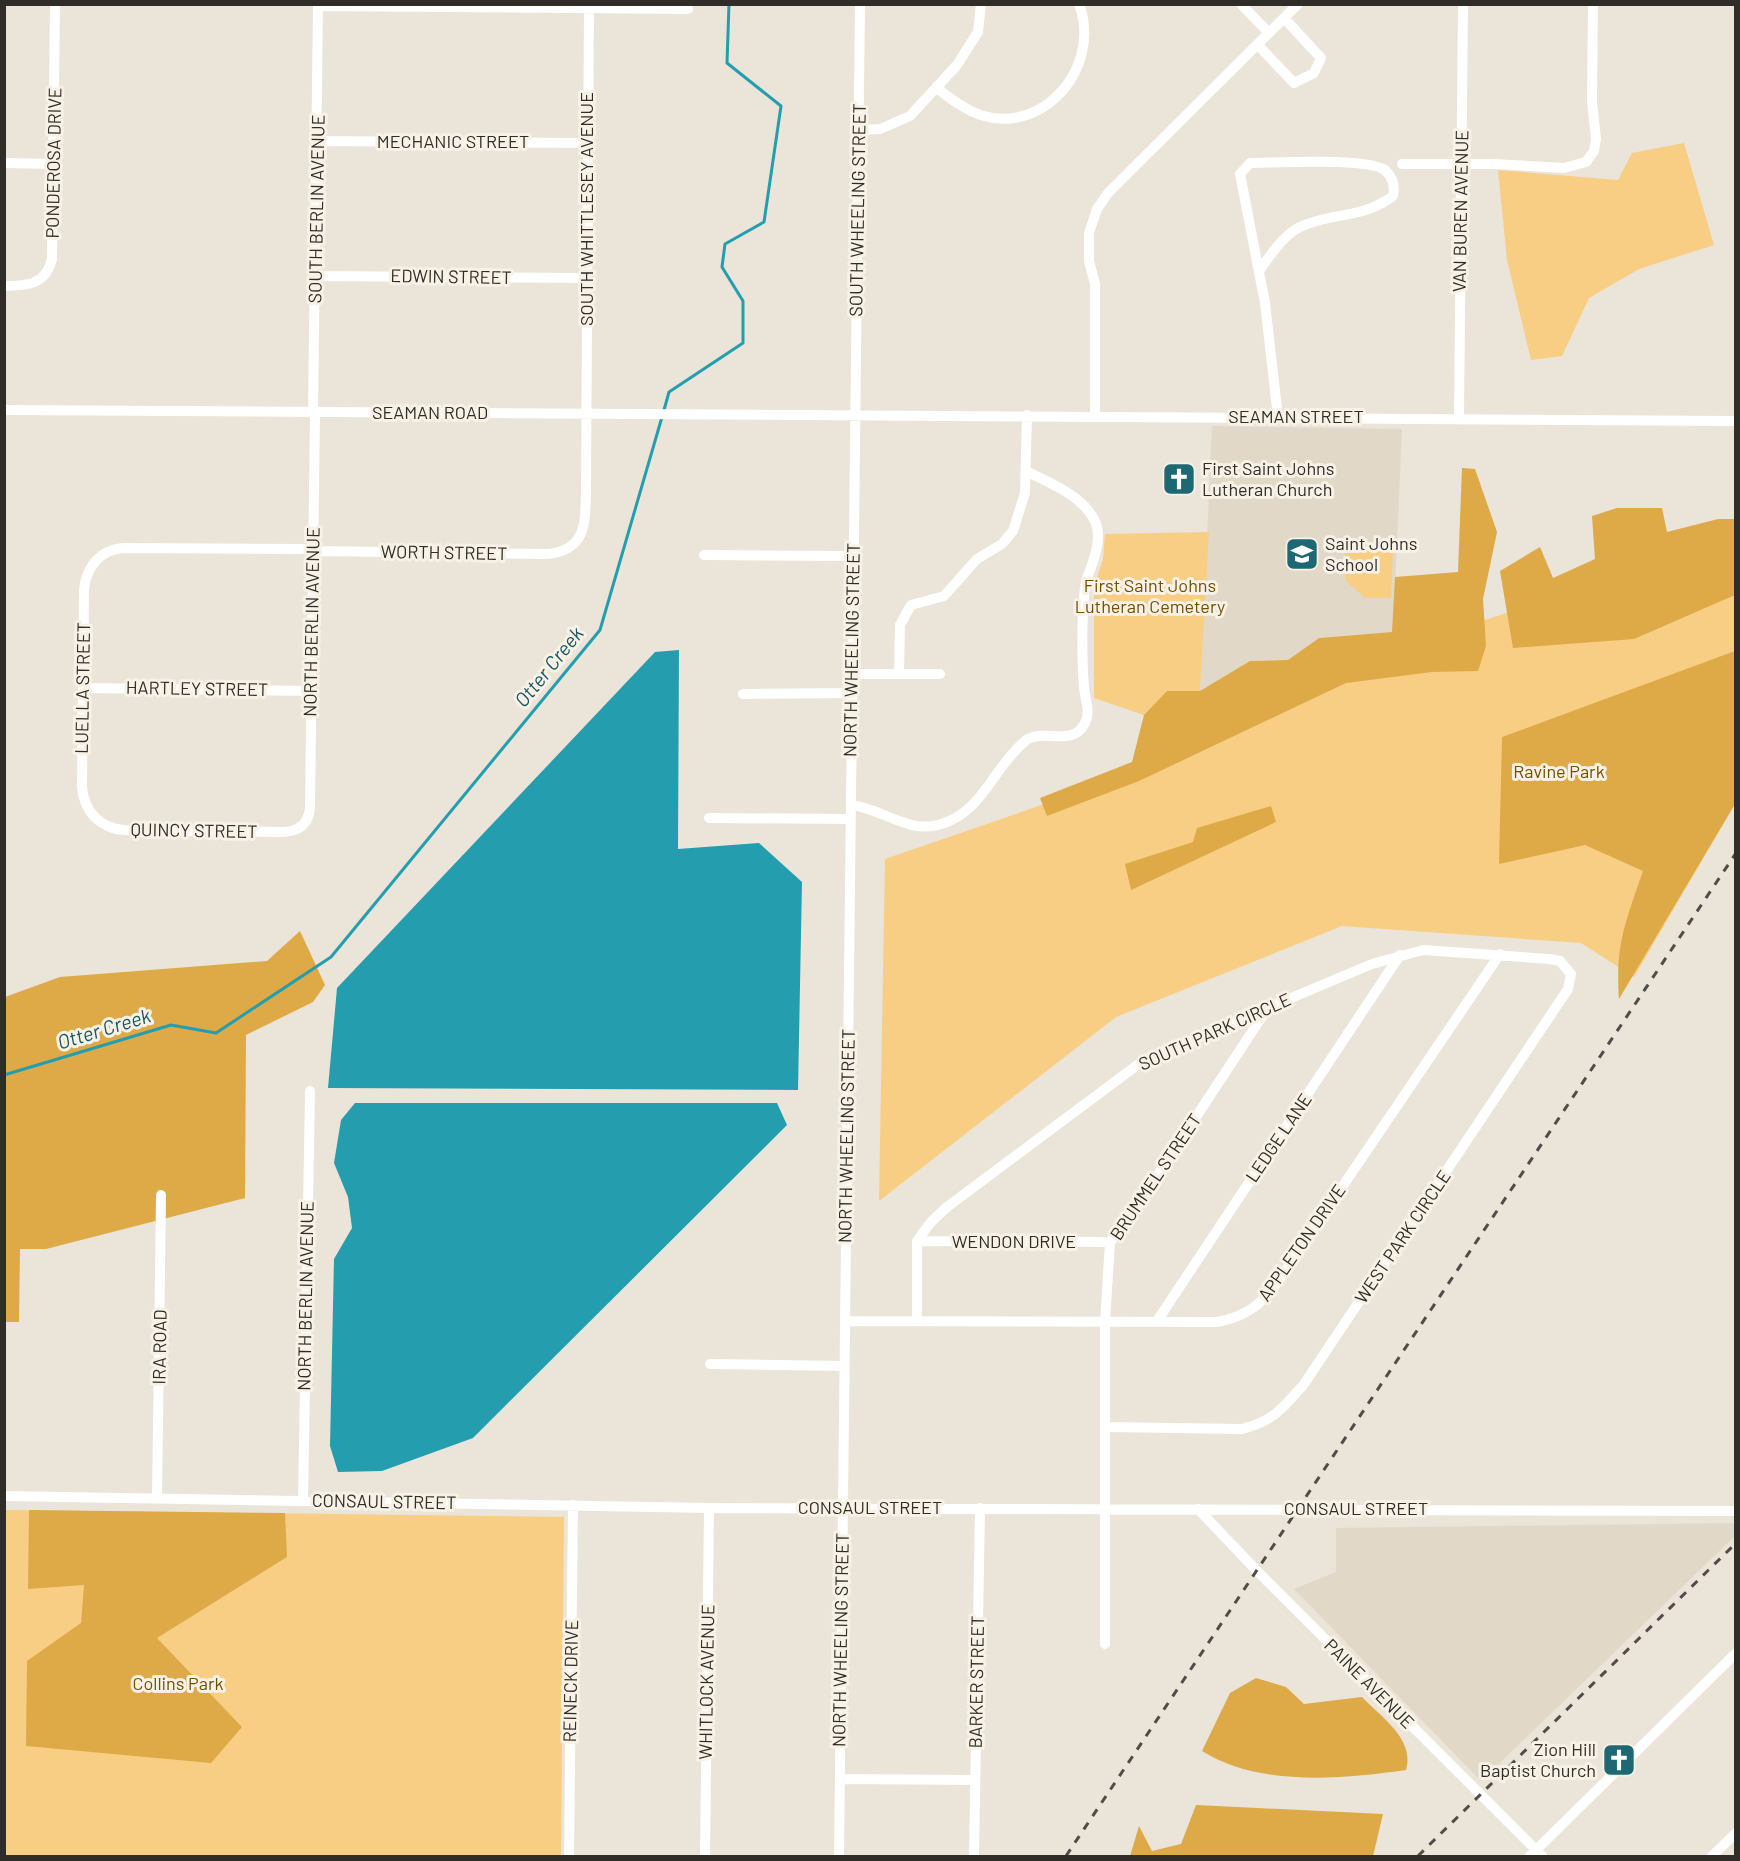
<svg xmlns="http://www.w3.org/2000/svg" width="1740" height="1861" font-family="Barlow,sans-serif">
<style>
.built{fill:#e2d8c7}
.green{fill:#f7ce84}
.forest{fill:#ddaa47}
.water{fill:#249eaf}
.lines{fill:none;stroke-linecap:round;stroke-linejoin:round}
.stream{stroke:#249eaf;stroke-width:3}
.minor{stroke:#fff;stroke-width:10}
.rail{stroke:#504d48;stroke-width:3;stroke-dasharray:8 8;stroke-linecap:butt}
.labels{text-anchor:middle;stroke-width:6;stroke-linejoin:round;paint-order:stroke}
.street-label{font-size:18px;fill:#302d29;stroke:#f7f1e6}
.poi-label{font-size:18px;fill:#302d29;stroke:#f7f1e6;text-anchor:start}
.park-label{font-size:18px;fill:#725000;stroke:#f7f1e6}
.water-label{font-size:20px;font-style:italic;fill:#195861;stroke:#f7f1e6}
</style>
<rect width="100%" height="100%" fill="#eae4d9"/>
<!-- built -->
<path class="built" d="M1212 426 1402 429 1393 632 1319 638 1288 660 1250 661 1200 691Z
M1735 1523V1536L1481 1781 1294 1589 1336 1572V1528Z"/>
<!-- green -->
<path class="green" d="M1684 143 1714 245 1639 269 1589 298 1562 356 1531 360 1507 260 1498 170 1618 180 1632 153Z
M1209 532 1200 691H1167L1144 715 1094 698V587L1103 559 1105 534Z
M1735 536V804L1634 977 1581 943 1342 926 1116 1017 879 1201 885 859 1120 778 1384 654Z
M1345 546H1389L1393 551 1391 598H1365L1345 580Z
M5 1510 564 1517 561 1856H5Z"/>
<!-- forest -->
<path class="forest" d="M1462 468 1475 469 1497 532 1483 599 1486 646 1478 671 1432 672 1346 683 1139 781 1047 816 1040 798 1132 762 1144 715 1167 691H1200L1250 661 1288 660 1319 638 1392 632 1395 577 1458 572Z
M1617 508H1662L1667 532 1718 519H1735V595L1634 639 1513 648 1500 571 1540 547 1553 578 1595 559 1592 516Z
M1735 651V804L1619 999C1615 944 1626 921 1643 871L1585 845 1499 864 1502 737Z
M1271 806 1276 822 1131 890 1125 864 1193 842 1197 828Z
M300 931 325 985 313 1002 246 1035 245 1198 46 1249H20L19 1322H5V997L60 977 267 961Z
M29 1510 285 1513 287 1557 157 1638 242 1727 211 1763 26 1746 27 1661 81 1623 84 1585 28 1589Z
M1256 1678 1286 1687 1304 1704 1362 1697C1382 1718 1415 1739 1406 1770 1342 1779 1259 1787 1202 1751L1230 1693Z
M1196 1805 1383 1814 1373 1856H1130L1139 1826 1152 1851 1181 1844Z"/>
<!-- water -->
<path class="water" d="M679 650 678 849 759 843 802 882 798 1090 328 1088 337 988 655 652Z
M355 1103H777L787 1125 473 1438 382 1471 338 1472 330 1446 334 1259 352 1228 348 1197 334 1163 341 1120Z"/>
<g class="lines">
<!-- stream -->
<path class="stream" d="M664 410 669 392 743 343V301L722 267 725 244 764 222 781 106 727 63 729 4
M4 1075 171 1025 216 1033 331 957 600 630 662 417"/>
<!-- minor -->
<path class="minor" d="M1241 4 1269 33
M318 6 688 9
M1258 45 1294 83 1314 73 1321 58 1284 18
M937 86C942 94 954 101 962 106 1029 149 1105 75 1079 4
M859 130 880 129 910 116 957 65 978 32 981 4
M318 141 588 143
M4 163 54 164
M1402 164H1493L1564 168 1586 162 1594 151 1596 139 1592 101 1593 4
M1259 271C1270 256 1283 235 1300 227 1331 212 1363 219 1393 196 1395 187 1393 178 1386 171 1370 157 1275 163 1250 163L1240 174 1265 303 1278 417
M316 276 587 278
M4 286C26 286 46 285 52 259L55 4
M4 410 1736 421
M313 413 318 4
M1095 416V284L1089 261V233L1097 209 1108 193 1298 4
M1459 418 1463 4
M313 549 123 548C100 550 86 567 84 590L82 787C84 811 99 828 124 830L284 832C300 831 309 823 310 807L315 413
M313 551 547 554C587 550 585 523 586 491L589 4
M704 555 853 556
M899 673 900 625 911 605 944 596 977 559 1002 544 1013 531 1025 493 1027 415
M852 674H940
M83 688 312 691
M743 694 851 693
M851 805C881 808 907 833 938 825 978 815 989 778 1015 751 1019 747 1023 742 1028 739 1047 729 1073 747 1085 723 1091 711 1085 700 1084 687 1082 662 1082 635 1083 610 1084 600 1084 587 1087 578 1093 562 1103 539 1095 521 1082 495 1051 484 1026 471
M709 818 851 819
M917 1241 1110 1242
M917 1320V1241L931 1222 947 1207 1144 1060 1372 964 1423 950 1549 959 1560 961 1571 974 1568 989 1304 1384C1283 1408 1274 1421 1242 1429L1106 1427
M845 1321 1217 1322C1245 1317 1261 1305 1277 1283L1500 954
M1157 1321 1400 955
M710 1364 844 1366
M4 1496 709 1508 1736 1511
M157 1499 161 1195
M303 1501 310 1091
M1198 1509 1257 1571 1542 1856
M1105 1644V1322L1110 1242 1123 1228 1267 1009
M840 1779 975 1780
M569 1856 573 1505
M705 1856 709 1508
M839 1856 860 4
M974 1856 980 1508
M1530 1856 1736 1653
M1712 1856 1736 1833"/>
<!-- rail -->
<path class="rail" d="M1066 1856 1736 853
M1418 1856 1736 1543"/>
</g>
<!-- icons -->
<defs>
<symbol id="church-square" viewBox="-11 -11 22 22"><rect x="-9" y="-9" width="18" height="18" rx="4" fill="#1d6872" stroke="#f7f1e6"/><path d="M-1.2-6h2.4v3.5h3.3v2.4h-3.3V6h-2.4V-.1h-3.3v-2.4h3.3Z" fill="#fff"/></symbol>
<symbol id="school-square" viewBox="-11 -11 22 22"><rect x="-9" y="-9" width="18" height="18" rx="4" fill="#1d6872" stroke="#f7f1e6"/><path d="M0-5L7-2L0 1L-7-2ZM-4 1L0 2.5L4 1V4Q0 6-4 4Z" fill="#fff"/></symbol>
</defs>
<g fill-rule="evenodd">
<use href="#church-square" x="1160" y="460" width="38" height="38"/>
<use href="#school-square" x="1283" y="535" width="38" height="38"/>
<use href="#church-square" x="1600" y="1741" width="38" height="38"/>
</g>
<g class="labels">
<!-- street labels -->
<g class="street-label">
<text x="453" y="148">MECHANIC STREET</text>
<text transform="translate(54 163) rotate(-89)" y="6">PONDEROSA DRIVE</text>
<text transform="translate(317 209) rotate(-89)" y="6">SOUTH BERLIN AVENUE</text>
<text transform="translate(587 209) rotate(-90)" y="6">SOUTH WHITTLESEY AVENUE</text>
<text transform="translate(858 210) rotate(-89)" y="6">SOUTH WHEELING STREET</text>
<text transform="translate(1461 211) rotate(-89)" y="6">VAN BUREN AVENUE</text>
<text transform="translate(451 277) rotate(1)" y="6">EDWIN STREET</text>
<text x="430" y="419">SEAMAN ROAD</text>
<text x="1296" y="423">SEAMAN STREET</text>
<text transform="translate(444 553) rotate(1)" y="6">WORTH STREET</text>
<text transform="translate(312 622) rotate(-89)" y="6">NORTH BERLIN AVENUE</text>
<text transform="translate(852 650) rotate(-89)" y="6">NORTH WHEELING STREET</text>
<text transform="translate(83 688) rotate(-89)" y="6">LUELLA STREET</text>
<text transform="translate(197 689) rotate(1)" y="6">HARTLEY STREET</text>
<text transform="translate(194 831) rotate(1)" y="6">QUINCY STREET</text>
<text transform="translate(1215 1032) rotate(-24)" y="6">SOUTH PARK CIRCLE</text>
<text transform="translate(847 1136) rotate(-89)" y="6">NORTH WHEELING STREET</text>
<text transform="translate(1279 1138) rotate(-56)" y="6">LEDGE LANE</text>
<text transform="translate(1156 1177) rotate(-56)" y="6">BRUMMEL STREET</text>
<text transform="translate(1403 1237) rotate(-56)" y="6">WEST PARK CIRCLE</text>
<text x="1014" y="1248">WENDON DRIVE</text>
<text transform="translate(1302 1243) rotate(-55)" y="6">APPLETON DRIVE</text>
<text transform="translate(306 1296) rotate(-89)" y="6">NORTH BERLIN AVENUE</text>
<text transform="translate(160 1347) rotate(-89)" y="6">IRA ROAD</text>
<text transform="translate(384 1502) rotate(1)" y="6">CONSAUL STREET</text>
<text x="870" y="1514">CONSAUL STREET</text>
<text x="1356" y="1515">CONSAUL STREET</text>
<text transform="translate(841 1640) rotate(-89)" y="6">NORTH WHEELING STREET</text>
<text transform="translate(571 1681) rotate(-89)" y="6">REINECK DRIVE</text>
<text transform="translate(707 1682) rotate(-89)" y="6">WHITLOCK AVENUE</text>
<text transform="translate(977 1682) rotate(-89)" y="6">BARKER STREET</text>
<text transform="translate(1369 1684) rotate(45)" y="6">PAINE AVENUE</text>
</g>
<!-- poi labels -->
<g class="poi-label">
<text x="1202" y="475">First Saint Johns<tspan x="1202" dy="21">Lutheran Church</tspan></text>
<text x="1325" y="550">Saint Johns<tspan x="1325" dy="21">School</tspan></text>
<text x="1596" y="1756" text-anchor="end">Zion Hill<tspan x="1596" dy="21">Baptist Church</tspan></text>
</g>
<!-- park labels -->
<g class="park-label">
<text x="1150" y="592">First Saint Johns<tspan x="1150" dy="21">Lutheran Cemetery</tspan></text>
<text x="1559" y="778">Ravine Park</text>
<text x="178" y="1690">Collins Park</text>
</g>
<!-- water labels -->
<g class="water-label">
<text transform="translate(549 667) rotate(-51)" y="7">Otter Creek</text>
<text transform="translate(104 1029) rotate(-17)" y="7">Otter Creek</text>
</g>
</g>
<!-- border -->
<rect width="1740" height="1861" fill="none" stroke="#302d29" stroke-width="12"/>
</svg>
